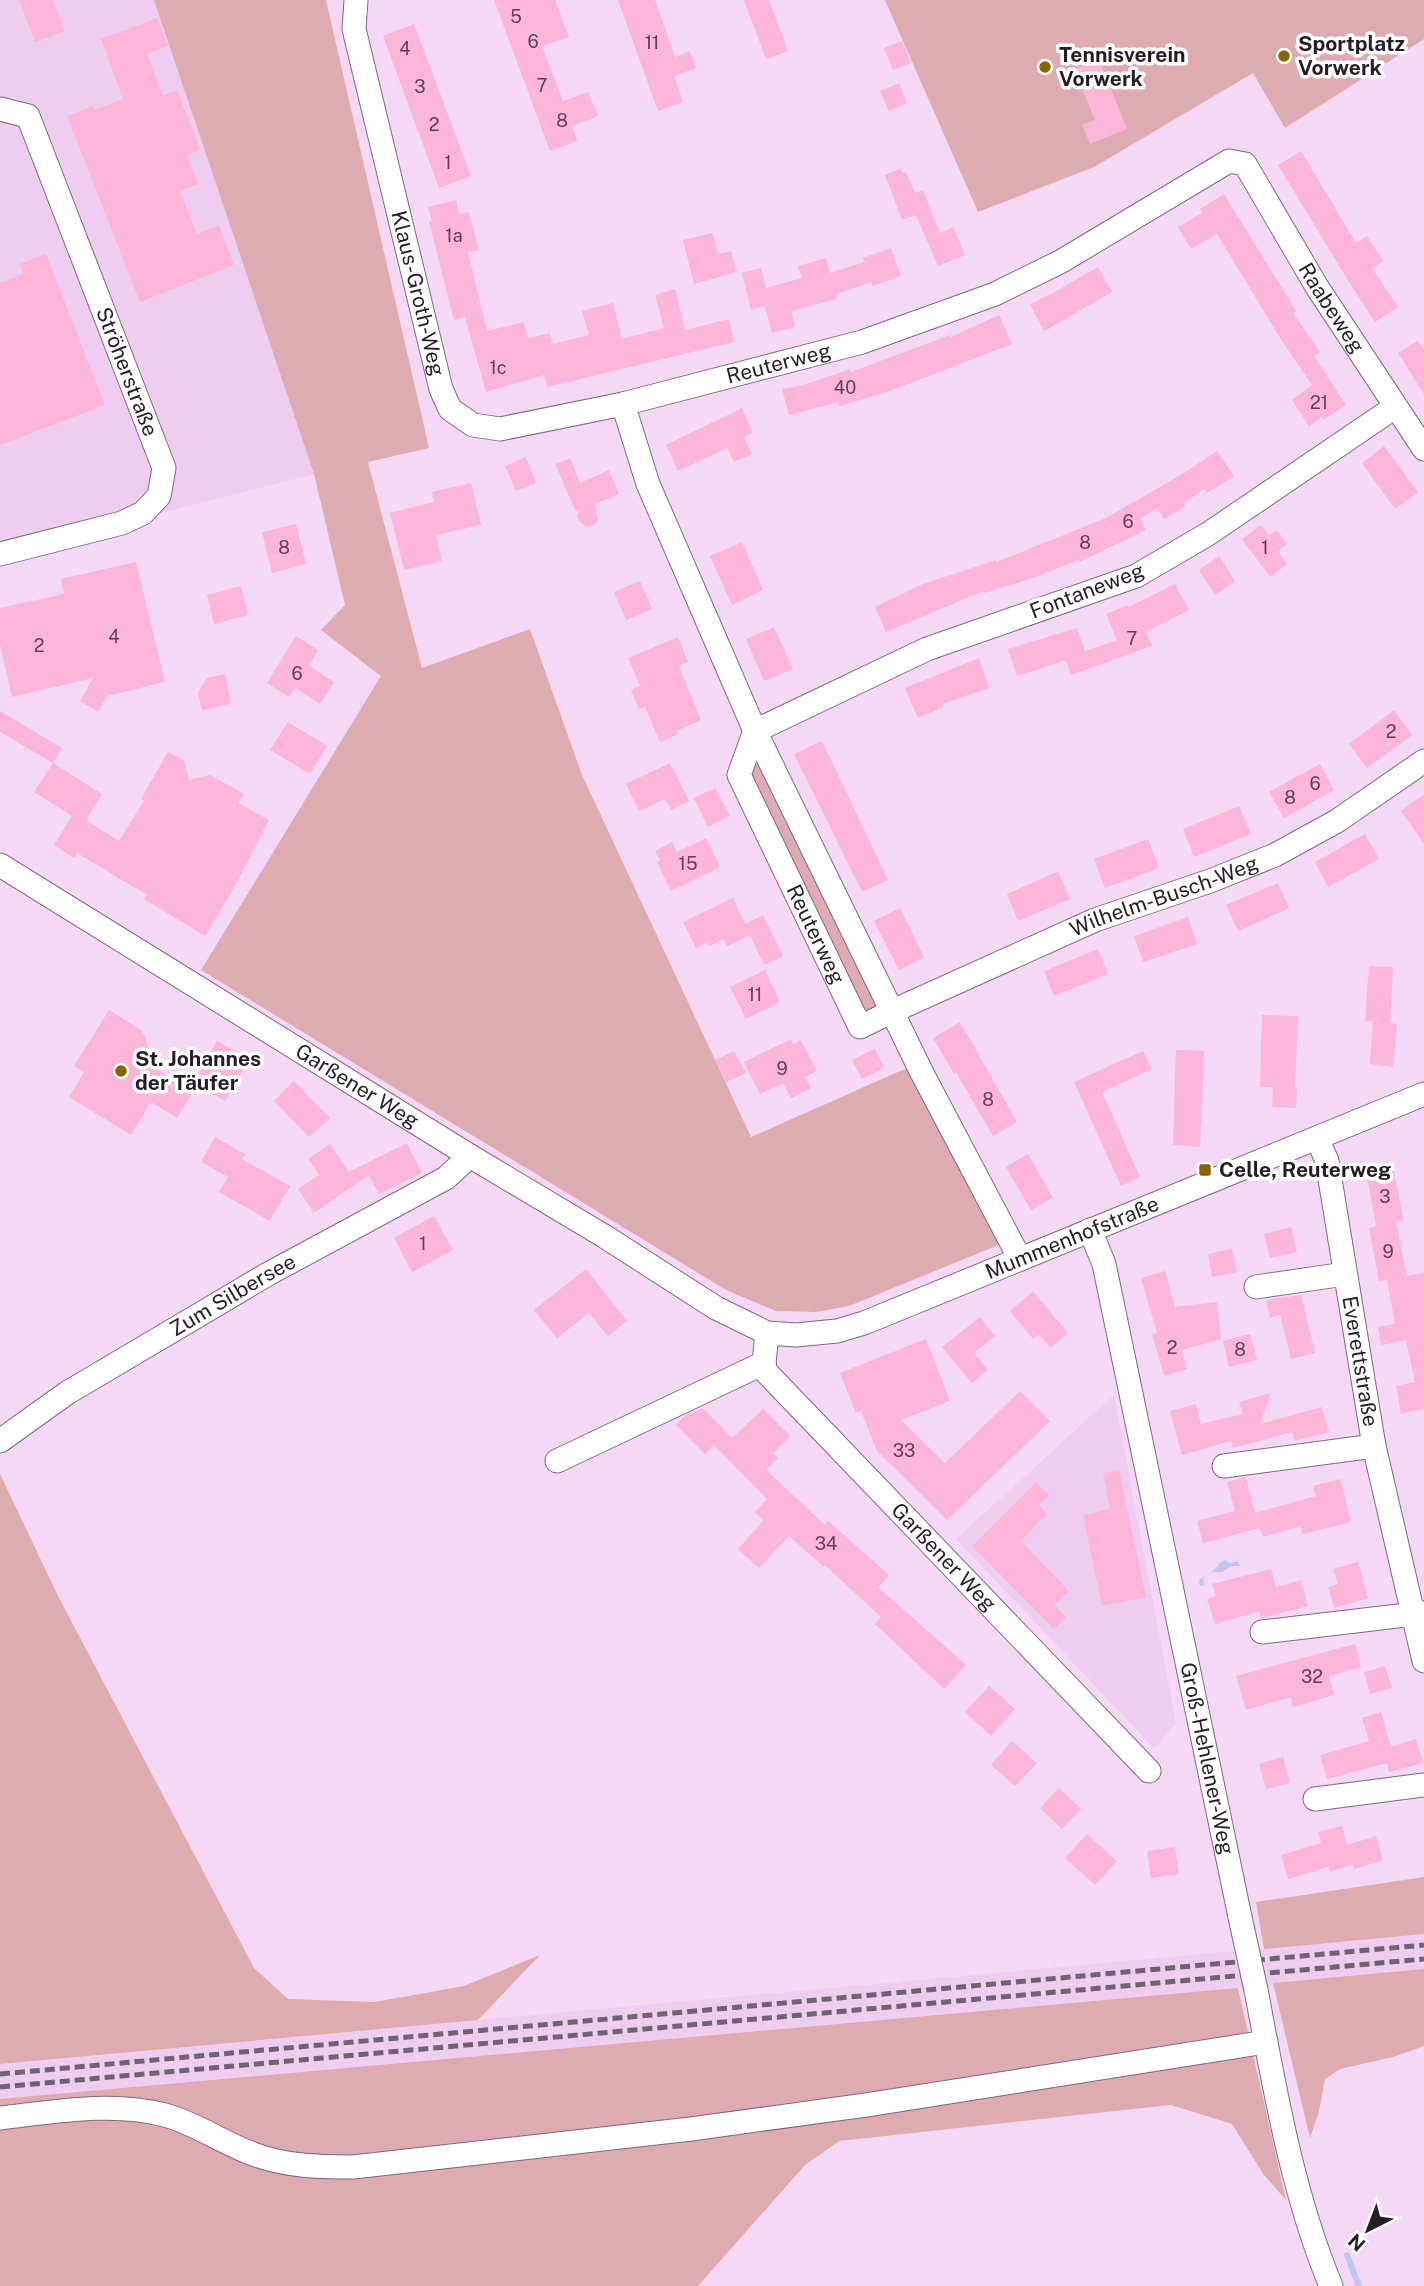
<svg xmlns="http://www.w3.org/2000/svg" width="1424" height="2286" font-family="'Public Sans',sans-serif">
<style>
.built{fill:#efcdf0}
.green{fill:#deabb0}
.water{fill:#bdc5fb}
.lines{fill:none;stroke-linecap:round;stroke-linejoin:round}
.stream{stroke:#bdc5fb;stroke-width:6}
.building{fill:#fdb5d8}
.minor-casing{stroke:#806780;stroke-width:25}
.minor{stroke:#fff;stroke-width:23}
.rail{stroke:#716172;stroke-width:5;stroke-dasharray:10 5;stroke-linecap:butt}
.minor-bridge-casing{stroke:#806780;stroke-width:25;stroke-linecap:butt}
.minor-bridge{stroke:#fff;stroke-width:23}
.poi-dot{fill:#886400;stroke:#fff;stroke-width:2.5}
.labels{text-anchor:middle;stroke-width:7;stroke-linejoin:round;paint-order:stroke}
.number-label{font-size:18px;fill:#5b4252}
.poi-label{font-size:21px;font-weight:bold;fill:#251c26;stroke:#fff;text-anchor:start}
.street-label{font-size:21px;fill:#251c26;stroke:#fff}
</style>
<rect width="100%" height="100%" fill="#f4d8f5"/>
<!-- built -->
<path class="built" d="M0 0H154L314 474 0 554Z
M1114 1395 1176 1724 1154 1748 956 1539Z
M1424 1934V1969L1238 1988 0 2099V2061L478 2020Z"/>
<!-- green -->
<path class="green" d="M154 0H326L429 448 368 462 422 668 530 629 582 775 751 1137 907 1068 1001 1244 849 1306 816 1312 776 1311 726 1290 201 970 381 676 321 630 345 605 314 474Z
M885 0H1424V39L1285 128 1253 73 1094 167 978 212Z
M761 762 879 1006 863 1013 745 770Z
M0 1474 57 1594 254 1968 288 1999 375 2002 464 1986 540 1955 478 2020 0 2064Z
M1424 1877V1934L1264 1949 1256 1902Z
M1424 1969V2046L1393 2057 1340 2069 1325 2079 1319 2111 1310 2138 1273 1983Z
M1238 1988 1286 2200 1264 2175 1232 2124 1171 2105 839 2141 805 2165 698 2286H0V2099Z"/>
<!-- water -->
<path class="water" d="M1226 1560 1230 1563 1238 1561 1240 1566H1231L1222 1572C1214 1572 1208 1571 1203 1579L1204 1585 1200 1586 1199 1580C1204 1576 1211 1573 1215 1569 1219 1565 1219 1562 1226 1560Z"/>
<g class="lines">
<!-- stream -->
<path class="stream" d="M1347 2255 1359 2286"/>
</g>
<!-- building -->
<path class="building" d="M19 0H53L65 31 35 42Z
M494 0H555L569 37 542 46 563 101 588 92 598 116 572 126 577 141 550 151Z
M618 0H655L675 57 690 51 696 68 674 76 683 102 658 111Z
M744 0H769L788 51 766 59Z
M157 18 168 46 147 54 163 96 177 90 200 149 187 155 198 184 180 191 197 234 219 225 234 265 140 302 67 116 93 106 94 110 123 99 101 39Z
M414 24 471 176 439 188 383 36Z
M902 41 911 63 893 70 884 48Z
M1099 59 1127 129 1090 144 1082 125 1095 120 1074 69Z
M899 83 907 103 889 111 880 91Z
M1301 151 1356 243 1367 236 1383 261 1372 268 1398 307 1375 322 1349 282 1278 165Z
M900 169 902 173 906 172 915 193 923 190 940 233 953 227 965 255 938 266 916 215 902 220 885 175Z
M1224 194 1296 311 1293 313 1320 352 1314 356 1346 405 1323 420 1322 417 1309 426 1292 400 1312 385 1282 341 1217 234 1191 249 1178 227 1202 213 1200 209Z
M456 200 459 214 469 212 479 250 468 252 487 331 524 322 528 338 550 333 553 344 589 335 582 311 613 303 622 339 664 328 655 295 675 289 685 330 729 319 734 342 547 387 544 375 486 392 465 317 454 320 429 222 432 221 428 207Z
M713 233 718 254 731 251 737 272 694 284 683 240Z
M891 248 901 276 873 286 871 282 836 294 837 299 791 311 795 327 772 333 765 306 751 310 742 273 761 268 766 288 802 278 798 266 826 258 830 273 864 262 863 258Z
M46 254 105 405 0 445V283L23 274 20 264Z
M1098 267 1112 292 1044 331 1030 304 1053 293Z
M999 315 1012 344 887 392 839 406 838 402 789 415 782 389 804 385 850 369 851 372 950 335 951 337Z
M1418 341 1424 350V394L1398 353Z
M742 408 753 433 744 437 752 454 734 462 727 448 678 471 666 445Z
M1384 446 1418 492 1395 509 1362 463Z
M1217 451 1234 476 1207 493 1204 489 1184 503 1185 506 1164 519 1157 508 1140 519 1146 530 1079 562 1078 560 1033 578 984 593 983 591 886 632 875 607 923 584 996 560 997 562 1106 518 1184 473Z
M526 457 536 483 516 491 505 466Z
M570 458 580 483 609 470 619 494 595 504 598 520 594 525 587 527 580 522 577 515 580 510 576 512 555 464Z
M471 483 481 525 436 535 442 561 404 570 390 513 434 502 432 492Z
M296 524 306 564 272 573 262 532Z
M1261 525 1269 536 1277 530 1287 544 1278 551 1287 564 1270 577 1242 539Z
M742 542 763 590 732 605 710 556Z
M1219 556 1235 581 1215 595 1199 570Z
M136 562 165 682 107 696 98 712 80 701 93 678 12 697 0 645V608L64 594 61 579Z
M640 581 652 609 626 620 614 592Z
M1175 584 1189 610 1146 632 1152 646 1071 675 1066 660 1017 676 1008 649 1077 628 1085 651 1117 640 1106 614 1128 605 1129 607Z
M241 586 248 615 214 624 207 595Z
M774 627 793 669 764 681 746 639Z
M296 636 318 650 309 666 334 682 320 704 295 688 289 697 267 683Z
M678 637 688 662 679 666 701 720 676 731 678 734 660 742 645 707 639 709 631 690 640 686 628 658Z
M979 658 989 688 942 704 943 707 918 718 905 688Z
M225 674 231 704 202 710 198 693 207 678Z
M1394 710 1412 735 1367 768 1349 744Z
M0 711 62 748 53 763 0 732Z
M288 722 327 746 310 774 270 750Z
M822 741 888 880 862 892 794 754Z
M168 752 184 760 189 780 210 775 244 794 238 803 269 820 231 893 205 936 144 899 147 895 77 853 74 858 54 845 72 816 34 792 53 763 102 794 86 820 119 841 144 801 141 799Z
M670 763 689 801 671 810 665 799 639 811 626 784Z
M1320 764 1334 790 1284 818 1269 792Z
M715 788 730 816 708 827 694 798Z
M1424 794V844L1401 811Z
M1239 806 1251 834 1194 857 1183 829Z
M1365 834 1379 859 1328 887 1315 862Z
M706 838 720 867 671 891 657 862 660 860 655 851 672 842 677 852Z
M1148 839 1159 868 1105 888 1094 859Z
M1058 871 1070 899 1018 921 1007 894Z
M1278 883 1289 908 1238 931 1226 905Z
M733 898 745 924 763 915 783 956 764 965 750 935 727 946 723 939 709 946 708 942 696 948 683 922Z
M900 908 924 957 899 970 874 921Z
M1188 917 1197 944 1143 962 1134 936Z
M1098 949 1108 974 1054 996 1044 971Z
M1369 966 1393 967 1390 1023 1397 1024 1393 1067 1370 1064 1373 1021H1365Z
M765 970 780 1002 746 1019 730 987Z
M109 1010 141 1030 146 1038 149 1064 193 1092 177 1118 151 1102 131 1135 69 1097 84 1072 74 1066Z
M1262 1015 1298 1016 1295 1088H1297L1296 1108 1272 1107 1273 1087H1260Z
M960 1022 1017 1122 993 1136 956 1072 954 1074 933 1038Z
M791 1039 793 1044 801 1040 817 1071 805 1077 811 1088 791 1098 783 1083 760 1094 744 1062Z
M217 1041 249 1059 225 1101 193 1083Z
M875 1049 884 1068 862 1079 852 1060Z
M1176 1050 1204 1051 1200 1147 1173 1145Z
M734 1051 746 1073 726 1082 715 1060Z
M1143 1051 1152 1069 1102 1092 1140 1177 1121 1186 1074 1082Z
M294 1081 330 1118 309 1137 274 1101Z
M215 1137 245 1154 242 1159 290 1186 270 1221 219 1192 228 1177 201 1162Z
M407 1143 422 1173 379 1194 369 1175 314 1213 298 1189 319 1175 308 1159 330 1144 349 1172Z
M1028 1154 1053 1198 1031 1210 1006 1167Z
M1393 1167 1404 1221 1396 1222 1407 1276 1424 1273V1409L1401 1413 1396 1386 1415 1382 1406 1340 1381 1345 1378 1327 1395 1324 1387 1280 1379 1281 1369 1228 1376 1226 1366 1172Z
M434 1216 453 1250 412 1272 394 1238Z
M1291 1227 1297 1252 1270 1258 1264 1234Z
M1232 1249 1237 1272 1212 1277 1208 1254Z
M586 1269 627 1321 608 1336 589 1313 557 1338 534 1310Z
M1165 1271 1175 1307 1217 1302 1221 1339 1182 1350 1187 1369 1164 1376 1152 1334 1157 1333 1141 1278Z
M1033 1291 1068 1333 1050 1348 1039 1334 1033 1339 1010 1311Z
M1301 1295 1315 1353 1291 1359 1280 1315 1270 1318 1266 1300Z
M980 1317 995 1336 974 1353 988 1370 972 1383 942 1347Z
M1250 1334 1257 1360 1229 1367 1223 1341Z
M926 1339 950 1401 901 1420 945 1463 1020 1391 1050 1421 947 1520 877 1451 861 1411 856 1413 840 1373Z
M1271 1393 1260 1424 1322 1407 1329 1432 1295 1441 1292 1432 1233 1448 1231 1441 1182 1455 1170 1411 1196 1404 1201 1424 1243 1414 1239 1402Z
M703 1408 732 1438 763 1409 790 1436 773 1453 778 1458 766 1470 825 1525 828 1521 889 1575 878 1587 966 1665 944 1689 875 1624 881 1617 825 1565 824 1567 789 1536 759 1568 738 1549 763 1521 755 1512 767 1499 714 1445 705 1454 676 1425 684 1416Z
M1119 1470 1146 1597 1102 1606 1083 1515 1110 1509 1103 1473Z
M1246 1477 1255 1513 1316 1496 1313 1486 1340 1479 1351 1522 1302 1534 1301 1526 1263 1537 1260 1528 1203 1543 1197 1521 1235 1511 1227 1482Z
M1036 1482 1049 1495 1039 1505 1047 1514 1021 1541 1069 1591 1054 1605 1066 1617 1054 1629 972 1546Z
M1358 1562 1368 1598 1334 1608 1328 1587 1338 1584 1333 1569Z
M1271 1569 1276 1587 1301 1580 1308 1606 1261 1618 1259 1611 1215 1624 1207 1599 1216 1596 1212 1584Z
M1355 1644 1361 1667 1329 1676 1334 1695 1293 1707 1291 1697 1246 1710 1236 1676Z
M1385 1666 1392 1688 1370 1694 1364 1672Z
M989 1686 1015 1709 991 1736 965 1712Z
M1381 1712 1391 1747 1416 1739 1423 1763 1389 1772 1387 1763 1327 1779 1320 1755 1369 1741 1362 1718Z
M1012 1741 1037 1763 1015 1786 991 1765Z
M1283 1757 1290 1783 1266 1789 1259 1764Z
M1059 1788 1081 1809 1062 1829 1040 1808Z
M1342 1826 1347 1845 1376 1836 1383 1860 1354 1869 1353 1865 1330 1871 1328 1867 1288 1879 1281 1855 1321 1843 1318 1832Z
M1087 1834 1117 1861 1095 1885 1065 1858Z
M1175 1847 1179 1874 1151 1878 1147 1851Z"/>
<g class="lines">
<defs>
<g id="minor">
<path id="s1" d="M356 0 354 29 441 389 450 409 473 425 500 429 623 404 862 342 995 294 1060 262 1229 161 1245 164 1317 287 1424 449"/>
<path id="s2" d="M0 109 28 116 164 468 159 496 143 513 122 523 0 554"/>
<path d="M623 404 648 484 755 731 922 1073 1020 1259"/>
<path id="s3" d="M1395 407 1208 534 1136 576 927 649 755 731 739 775 860 1027 893 1011 1095 920 1210 881 1275 855 1337 821 1424 761"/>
<path id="s4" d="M0 865 470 1156 604 1236 716 1308 767 1333 796 1335 837 1331 864 1323 1424 1094"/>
<path id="s5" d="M1317 1138 1327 1161 1374 1446 1424 1661"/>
<path id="s6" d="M1090 1230 1104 1264 1240 1917"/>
<path d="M1256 1287 1345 1274"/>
<path id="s7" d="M767 1333 764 1363 766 1372 1149 1771"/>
<path id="s8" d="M0 1441 67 1393 268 1274 446 1178 470 1156"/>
<path d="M557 1461 764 1363"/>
<path d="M1224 1466 1374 1446"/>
<path d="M1262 1632 1424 1613"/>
<path d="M1315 1799 1424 1785"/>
<path d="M1256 1990C1275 2090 1292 2192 1331 2286"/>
<path d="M0 2118C54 2112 111 2101 165 2115 195 2123 223 2143 253 2154 285 2166 318 2167 353 2167L691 2129 866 2105 1266 2042"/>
</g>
</defs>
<!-- minor casing -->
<use href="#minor" class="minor-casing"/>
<!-- minor -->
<use href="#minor" class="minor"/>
<!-- rail -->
<path class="rail" d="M0 2074 1424 1945
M0 2087 1424 1959"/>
<defs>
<path id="minor-bridge" d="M1240 1917 1256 1990"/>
</defs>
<!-- minor-bridge casing -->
<use href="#minor-bridge" class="minor-bridge-casing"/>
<!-- minor-bridge -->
<use href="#minor-bridge" class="minor-bridge"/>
</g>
<!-- markers -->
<g class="poi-dot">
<circle cx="1284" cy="56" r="7"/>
<circle cx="1045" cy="67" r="7"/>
<circle cx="121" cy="1071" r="7"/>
<rect x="1198" y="1163" width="14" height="14" rx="3.5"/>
</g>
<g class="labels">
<!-- number labels -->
<g class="number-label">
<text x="516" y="23">5</text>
<text x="533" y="48">6</text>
<text x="652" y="49">11</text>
<text x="405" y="55">4</text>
<text x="542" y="92">7</text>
<text x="420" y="93">3</text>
<text x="562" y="127">8</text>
<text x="434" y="131">2</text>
<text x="448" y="169">1</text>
<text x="454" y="242">1a</text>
<text x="498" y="374">1c</text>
<text x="845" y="394">40</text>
<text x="1319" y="409">21</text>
<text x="1128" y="528">6</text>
<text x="1085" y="549">8</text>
<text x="284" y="554">8</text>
<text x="1265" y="554">1</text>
<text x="114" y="643">4</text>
<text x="1132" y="645">7</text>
<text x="39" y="652">2</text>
<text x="297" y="680">6</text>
<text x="1391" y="738">2</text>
<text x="1315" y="790">6</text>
<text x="1290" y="804">8</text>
<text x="688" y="870">15</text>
<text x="755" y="1001">11</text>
<text x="782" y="1075">9</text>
<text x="988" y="1106">8</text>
<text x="1385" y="1203">3</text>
<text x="423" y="1250">1</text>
<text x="1388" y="1258">9</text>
<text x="1172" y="1354">2</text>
<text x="1240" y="1356">8</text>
<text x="904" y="1457">33</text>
<text x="826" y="1550">34</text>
<text x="1312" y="1683">32</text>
</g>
<!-- poi labels -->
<g class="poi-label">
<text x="1298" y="51">Sportplatz<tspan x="1298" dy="24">Vorwerk</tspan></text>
<text x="1059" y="62">Tennisverein<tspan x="1059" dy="24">Vorwerk</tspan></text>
<text x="135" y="1066">St. Johannes<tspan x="135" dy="24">der Täufer</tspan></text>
<text x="1219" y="1177">Celle, Reuterweg</text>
</g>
<!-- street labels -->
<g class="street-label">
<text dy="7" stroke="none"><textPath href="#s1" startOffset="301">Klaus-Groth-Weg</textPath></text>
<text dy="7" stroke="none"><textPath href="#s1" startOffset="1444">Raabeweg</textPath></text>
<text dy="7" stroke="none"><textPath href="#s1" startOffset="763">Reuterweg</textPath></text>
<text dy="7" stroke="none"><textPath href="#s2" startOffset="303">Ströherstraße</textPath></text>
<text transform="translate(1087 591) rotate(-21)" y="7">Fontaneweg</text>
<text dy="7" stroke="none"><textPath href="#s3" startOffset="1379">Wilhelm-Busch-Weg</textPath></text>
<text dy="7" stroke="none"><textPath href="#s3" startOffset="945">Reuterweg</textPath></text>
<text dy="7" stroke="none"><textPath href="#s4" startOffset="420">Garßener Weg</textPath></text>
<text dy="7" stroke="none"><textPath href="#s4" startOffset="1222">Mummenhofstraße</textPath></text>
<text dy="7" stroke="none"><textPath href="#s8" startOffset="275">Zum Silbersee</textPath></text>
<text dy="7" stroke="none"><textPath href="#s5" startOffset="228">Everettstraße</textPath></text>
<text dy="7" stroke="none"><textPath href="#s7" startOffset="296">Garßener Weg</textPath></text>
<text dy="7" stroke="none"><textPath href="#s6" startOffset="542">Groß-Hehlener-Weg</textPath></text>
</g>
</g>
<!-- north arrow -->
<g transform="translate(1368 2230) rotate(222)" stroke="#ffffff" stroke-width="5" paint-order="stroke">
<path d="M0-5L12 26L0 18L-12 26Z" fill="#251c26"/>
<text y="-10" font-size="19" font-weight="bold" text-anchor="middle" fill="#251c26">N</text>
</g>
</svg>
